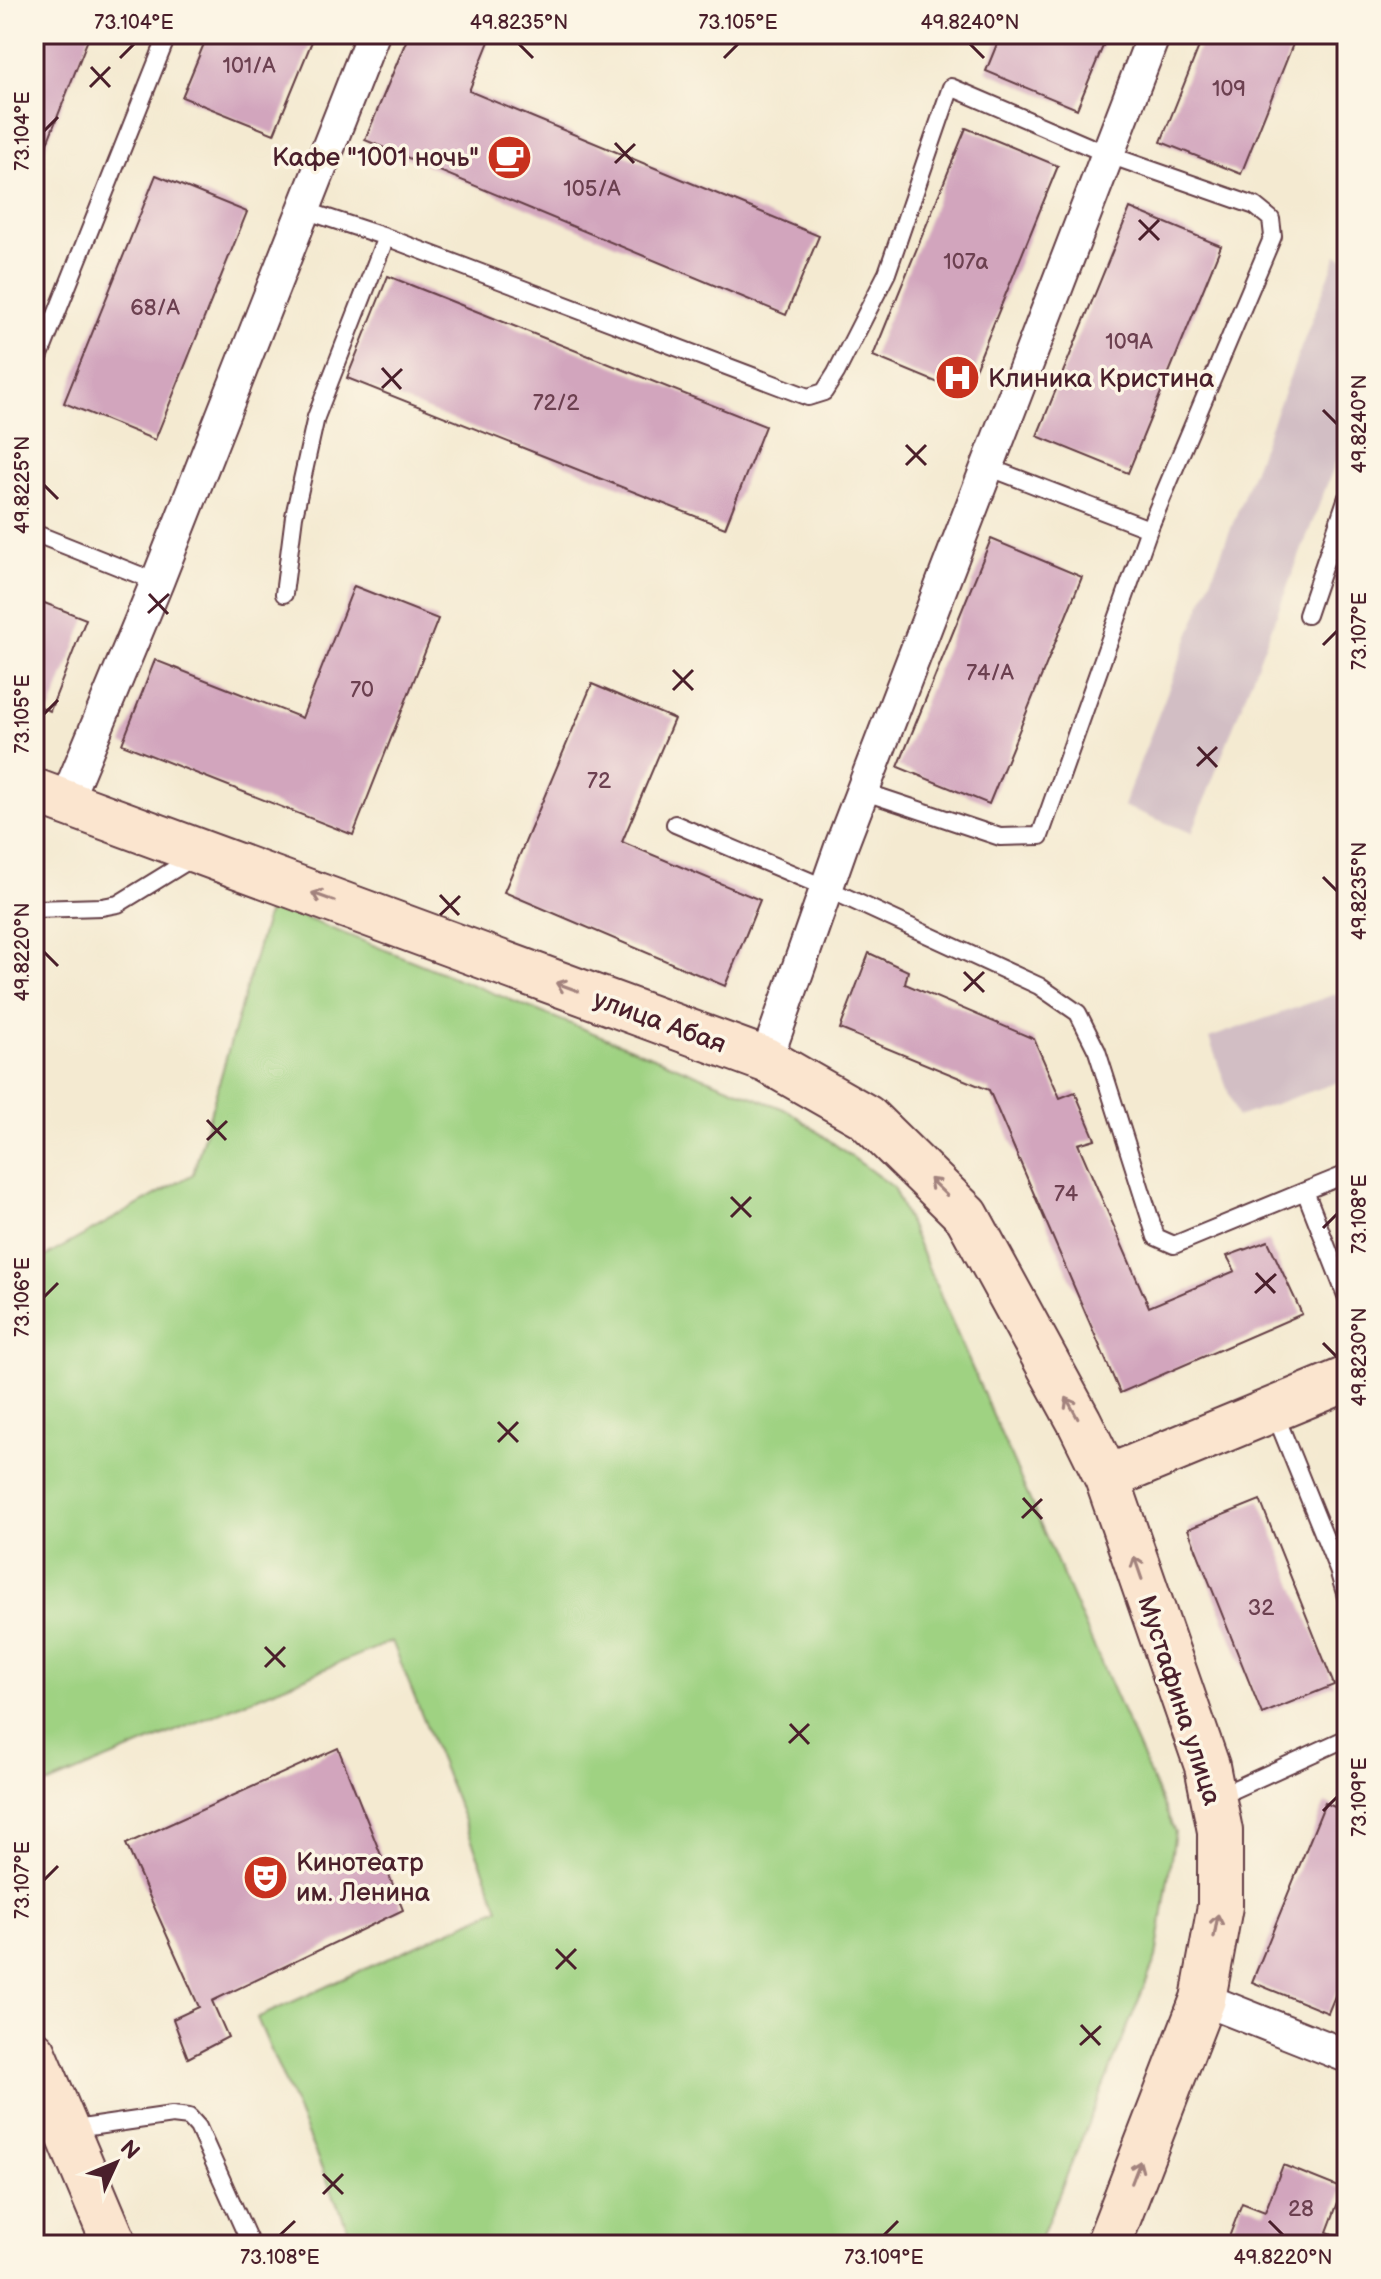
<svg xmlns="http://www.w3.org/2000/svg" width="1381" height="2279" font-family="'Balsamiq Sans',sans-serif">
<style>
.industrial{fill:#d2bec4}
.green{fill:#9fd282;stroke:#747856;stroke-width:2}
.building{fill:#d2a5bd}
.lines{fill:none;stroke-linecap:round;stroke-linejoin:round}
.lane-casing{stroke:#643d44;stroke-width:20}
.street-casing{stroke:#643d44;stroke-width:36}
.secondary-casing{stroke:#643d44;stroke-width:48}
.lane{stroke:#fff;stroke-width:16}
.street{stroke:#fff;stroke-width:32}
.secondary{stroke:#fbe5cf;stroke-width:44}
.oneway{stroke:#a2827d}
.ticks{fill:none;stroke:#4a1f2b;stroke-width:3}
.labels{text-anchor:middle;stroke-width:7;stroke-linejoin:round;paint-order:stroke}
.number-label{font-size:22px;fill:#6c4050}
.poi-label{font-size:26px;fill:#4a1f2b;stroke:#fcf5e5;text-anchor:start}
.street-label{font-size:26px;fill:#4a1f2b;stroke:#fcf5e5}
.neatline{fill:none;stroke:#4a1f2b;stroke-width:3}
.ticks-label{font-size:20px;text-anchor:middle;fill:#4a1f2b}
</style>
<rect width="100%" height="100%" fill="#fcf5e5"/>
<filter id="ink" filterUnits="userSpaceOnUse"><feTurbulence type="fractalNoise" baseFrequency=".0125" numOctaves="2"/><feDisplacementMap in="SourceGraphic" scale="16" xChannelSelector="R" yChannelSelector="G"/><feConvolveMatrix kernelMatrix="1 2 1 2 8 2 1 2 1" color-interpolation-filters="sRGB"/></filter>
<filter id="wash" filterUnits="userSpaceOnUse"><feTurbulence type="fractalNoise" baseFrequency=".006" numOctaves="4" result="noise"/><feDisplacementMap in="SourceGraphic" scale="32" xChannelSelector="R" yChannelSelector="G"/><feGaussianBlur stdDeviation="1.8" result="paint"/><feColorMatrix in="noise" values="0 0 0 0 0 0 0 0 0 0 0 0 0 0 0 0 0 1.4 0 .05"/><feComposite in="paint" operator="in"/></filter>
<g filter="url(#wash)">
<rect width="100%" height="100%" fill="#f4ead1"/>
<!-- industrial -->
<path class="industrial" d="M1337 255 1347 259V433L1192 833 1123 806Z
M1347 990V1079L1237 1117 1209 1038Z"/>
<!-- green -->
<path class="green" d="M270 904 789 1111 893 1187 1175 1832 1156 1958 1038 2245H355L257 2018 499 1908 392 1641 34 1790V1263L193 1174Z"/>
<g id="blocks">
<!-- building -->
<path class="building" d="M34 34H90L38 166 34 165Z
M208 34H315L274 134 182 97Z
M409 34H492L469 91 819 236 786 315 365 140Z
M1001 34H1108L1077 109 986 71Z
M1204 34H1297L1241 174 1161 142Z
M966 128 1058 166 965 394 873 356Z
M156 175 247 212 155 440 64 403Z
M1130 208 1221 246 1128 473 1037 436Z
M388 276 765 426 725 528 347 378Z
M991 539 1082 577 989 804 898 767Z
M354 586 438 619 353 835 122 744 155 660 302 718Z
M34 599 86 619 50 711 34 704Z
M592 684 674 719 622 842 760 900 725 986 504 892Z
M869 953 908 971 905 984 1034 1039 1060 1098 1075 1092 1095 1139 1078 1144 1149 1307 1235 1271 1227 1256 1268 1241 1302 1314 1120 1393 989 1090 840 1029Z
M1260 1500 1334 1685 1262 1714 1188 1529Z
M338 1748 403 1910 212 2001 228 2037 188 2058 173 2019 199 2007 126 1844Z
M1325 1803 1347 1812V1967L1328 2013 1252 1982Z
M1283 2165 1343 2189 1327 2232 1347 2239V2245H1226L1242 2203 1265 2212Z"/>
</g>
</g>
<g filter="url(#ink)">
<use href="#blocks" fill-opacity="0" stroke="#643d44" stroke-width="2"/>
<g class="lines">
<defs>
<path id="lane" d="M304 210 386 237 808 397 824 392 836 373 887 273 951 87 1109 155 1255 206 1271 219 1273 236 1149 529 988 467
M34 370 168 34
M34 533 157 582
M284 594 294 516 316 417 386 237
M1307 615 1347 497
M862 791 1000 837 1040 836 1149 529
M675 824 826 888 1039 986 1078 1013 1097 1051 1156 1237 1174 1245 1305 1191 1347 1298
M34 909 102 907 118 904 196 856
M1305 1191 1347 1174
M1273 1409 1338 1570 1347 1566
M1338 1570 1347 1600
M1217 1797 1347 1738
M68 2130 172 2115 189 2117 198 2127 251 2245"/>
<path id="street" d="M65 803 157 582 373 34
M766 1060 842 844 1154 34
M1203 1999 1347 2056"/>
<path id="secondary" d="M34 791 766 1060 866 1117 967 1216 1079 1421 1107 1478 1207 1766 1220 1831V1906L1203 1999 1108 2245
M1107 1478 1347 1379
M34 2053 115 2245"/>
</defs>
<!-- lane casing -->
<use href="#lane" class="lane-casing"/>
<!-- street casing -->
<use href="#street" class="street-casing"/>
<!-- secondary casing -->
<use href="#secondary" class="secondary-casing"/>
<!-- lane -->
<use href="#lane" class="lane"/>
<!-- street -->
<use href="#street" class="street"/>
<!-- secondary -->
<use href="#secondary" class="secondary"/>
</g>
<!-- one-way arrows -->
<defs><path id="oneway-shaft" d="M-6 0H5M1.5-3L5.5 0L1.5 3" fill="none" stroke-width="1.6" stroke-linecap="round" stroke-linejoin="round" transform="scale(2)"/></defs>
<g class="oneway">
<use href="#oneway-shaft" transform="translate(323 897) rotate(-160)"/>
<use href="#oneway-shaft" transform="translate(567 987) rotate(-160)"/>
<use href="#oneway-shaft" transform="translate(938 1187) rotate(-136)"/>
<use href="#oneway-shaft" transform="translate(1072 1408) rotate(-119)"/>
<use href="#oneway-shaft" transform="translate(1138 1568) rotate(-109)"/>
<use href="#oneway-shaft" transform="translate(1216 1926) rotate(-80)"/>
<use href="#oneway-shaft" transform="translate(1136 2172) rotate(-69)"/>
</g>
</g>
<!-- ticks -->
<path class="ticks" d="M519 44 533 58M970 44 984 58M120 58 134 44M724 58 738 44M91 67 110 87M90 87 110 67M44 131 58 117M615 143 634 163M615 163 635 144M1139 220 1159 240M1139 240 1159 220M382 368 401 389M382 388 402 369M1323 410 1337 424M906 445 926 465M906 465 926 445M44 485 58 499M149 594 168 614M148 613 169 594M1323 645 1337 631M673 670 693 690M673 690 693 670M44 714 58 700M1198 747 1217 767M1197 766 1217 747M1323 877 1337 891M440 895 459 915M440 915 460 896M44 952 58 966M964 972 984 992M964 991 984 972M207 1120 226 1140M207 1140 227 1121M731 1197 751 1217M731 1217 751 1197M1323 1228 1337 1214M1256 1273 1275 1293M1255 1293 1276 1274M44 1297 58 1283M1323 1343 1337 1357M498 1422 518 1442M498 1442 518 1422M1023 1498 1042 1519M1022 1518 1042 1499M265 1647 285 1667M265 1667 285 1647M790 1724 809 1744M789 1743 809 1724M1323 1811 1337 1797M44 1880 58 1866M556 1949 576 1969M556 1969 576 1949M1081 2025 1100 2045M1080 2045 1101 2026M323 2174 343 2194M323 2194 343 2174M1269 2221 1283 2235M280 2235 295 2221M884 2235 898 2221"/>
<!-- icons -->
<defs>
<symbol id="cafe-disc" viewBox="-11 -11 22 22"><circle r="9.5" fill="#c8321e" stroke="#fcf5e5"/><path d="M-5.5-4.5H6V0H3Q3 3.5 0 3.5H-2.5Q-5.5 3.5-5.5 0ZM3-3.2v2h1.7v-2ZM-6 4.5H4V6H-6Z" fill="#fff"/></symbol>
<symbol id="hospital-disc" viewBox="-11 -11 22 22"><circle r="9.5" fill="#c8321e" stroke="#fcf5e5"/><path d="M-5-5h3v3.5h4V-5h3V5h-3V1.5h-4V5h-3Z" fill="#fff"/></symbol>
<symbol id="theatre-disc" viewBox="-11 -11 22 22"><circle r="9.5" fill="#c8321e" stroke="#fcf5e5"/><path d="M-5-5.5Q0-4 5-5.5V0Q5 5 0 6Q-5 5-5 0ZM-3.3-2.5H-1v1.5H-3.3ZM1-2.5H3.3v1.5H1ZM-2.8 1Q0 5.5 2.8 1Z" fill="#fff"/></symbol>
</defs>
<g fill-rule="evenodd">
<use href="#cafe-disc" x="484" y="132" width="51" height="51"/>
<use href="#hospital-disc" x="932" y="352" width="51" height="51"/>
<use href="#theatre-disc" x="240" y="1852" width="51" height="51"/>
</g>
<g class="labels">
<!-- number labels -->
<g class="number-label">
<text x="249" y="73">101/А</text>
<text x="1229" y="96">109</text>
<text x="592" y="196">105/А</text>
<text x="966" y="269">107а</text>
<text x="155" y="315">68/А</text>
<text x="1129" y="349">109А</text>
<text x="556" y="410">72/2</text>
<text x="990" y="680">74/А</text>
<text x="362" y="697">70</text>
<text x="599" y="788">72</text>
<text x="1066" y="1201">74</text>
<text x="1261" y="1615">32</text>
<text x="1301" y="2216">28</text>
</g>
<!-- poi labels -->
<g class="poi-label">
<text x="479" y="166" text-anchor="end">Кафе "1001 ночь"</text>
<text x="988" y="387">Клиника Кристина</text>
<text x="296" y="1871">Кинотеатр<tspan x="296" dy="30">им. Ленина</tspan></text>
</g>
<!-- street labels -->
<g class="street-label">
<text transform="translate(660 1021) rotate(20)" y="9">улица Абая</text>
<text transform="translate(1180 1700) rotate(72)" y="9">Мустафина улица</text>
</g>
</g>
<!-- margin -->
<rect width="1381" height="2279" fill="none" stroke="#fcf5e5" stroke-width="88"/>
<!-- north arrow -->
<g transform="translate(116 2163) rotate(46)" stroke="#fcf5e5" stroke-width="6" paint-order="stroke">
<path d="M0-6L14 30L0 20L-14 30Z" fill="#4a1f2b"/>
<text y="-12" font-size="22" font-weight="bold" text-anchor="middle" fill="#4a1f2b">N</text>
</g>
<rect x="44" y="44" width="1293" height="2191" class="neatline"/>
<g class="ticks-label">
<text x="134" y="29">73.104°E</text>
<text x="519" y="29">49.8235°N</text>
<text x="738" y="29">73.105°E</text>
<text x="970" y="29">49.8240°N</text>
<text transform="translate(22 131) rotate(-90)" y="7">73.104°E</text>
<text transform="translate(1359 424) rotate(-90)" y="7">49.8240°N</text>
<text transform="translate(22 485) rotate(-90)" y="7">49.8225°N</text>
<text transform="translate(1359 631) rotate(-90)" y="7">73.107°E</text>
<text transform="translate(22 714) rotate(-90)" y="7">73.105°E</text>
<text transform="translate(1359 891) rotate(-90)" y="7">49.8235°N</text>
<text transform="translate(22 952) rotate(-90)" y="7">49.8220°N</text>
<text transform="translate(1359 1214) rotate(-90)" y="7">73.108°E</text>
<text transform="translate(22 1297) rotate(-90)" y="7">73.106°E</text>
<text transform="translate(1359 1357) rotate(-90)" y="7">49.8230°N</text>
<text transform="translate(1359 1797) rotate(-90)" y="7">73.109°E</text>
<text transform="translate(22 1880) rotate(-90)" y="7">73.107°E</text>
<text x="280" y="2264">73.108°E</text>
<text x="884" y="2264">73.109°E</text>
<text x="1283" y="2264">49.8220°N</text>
</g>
</svg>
